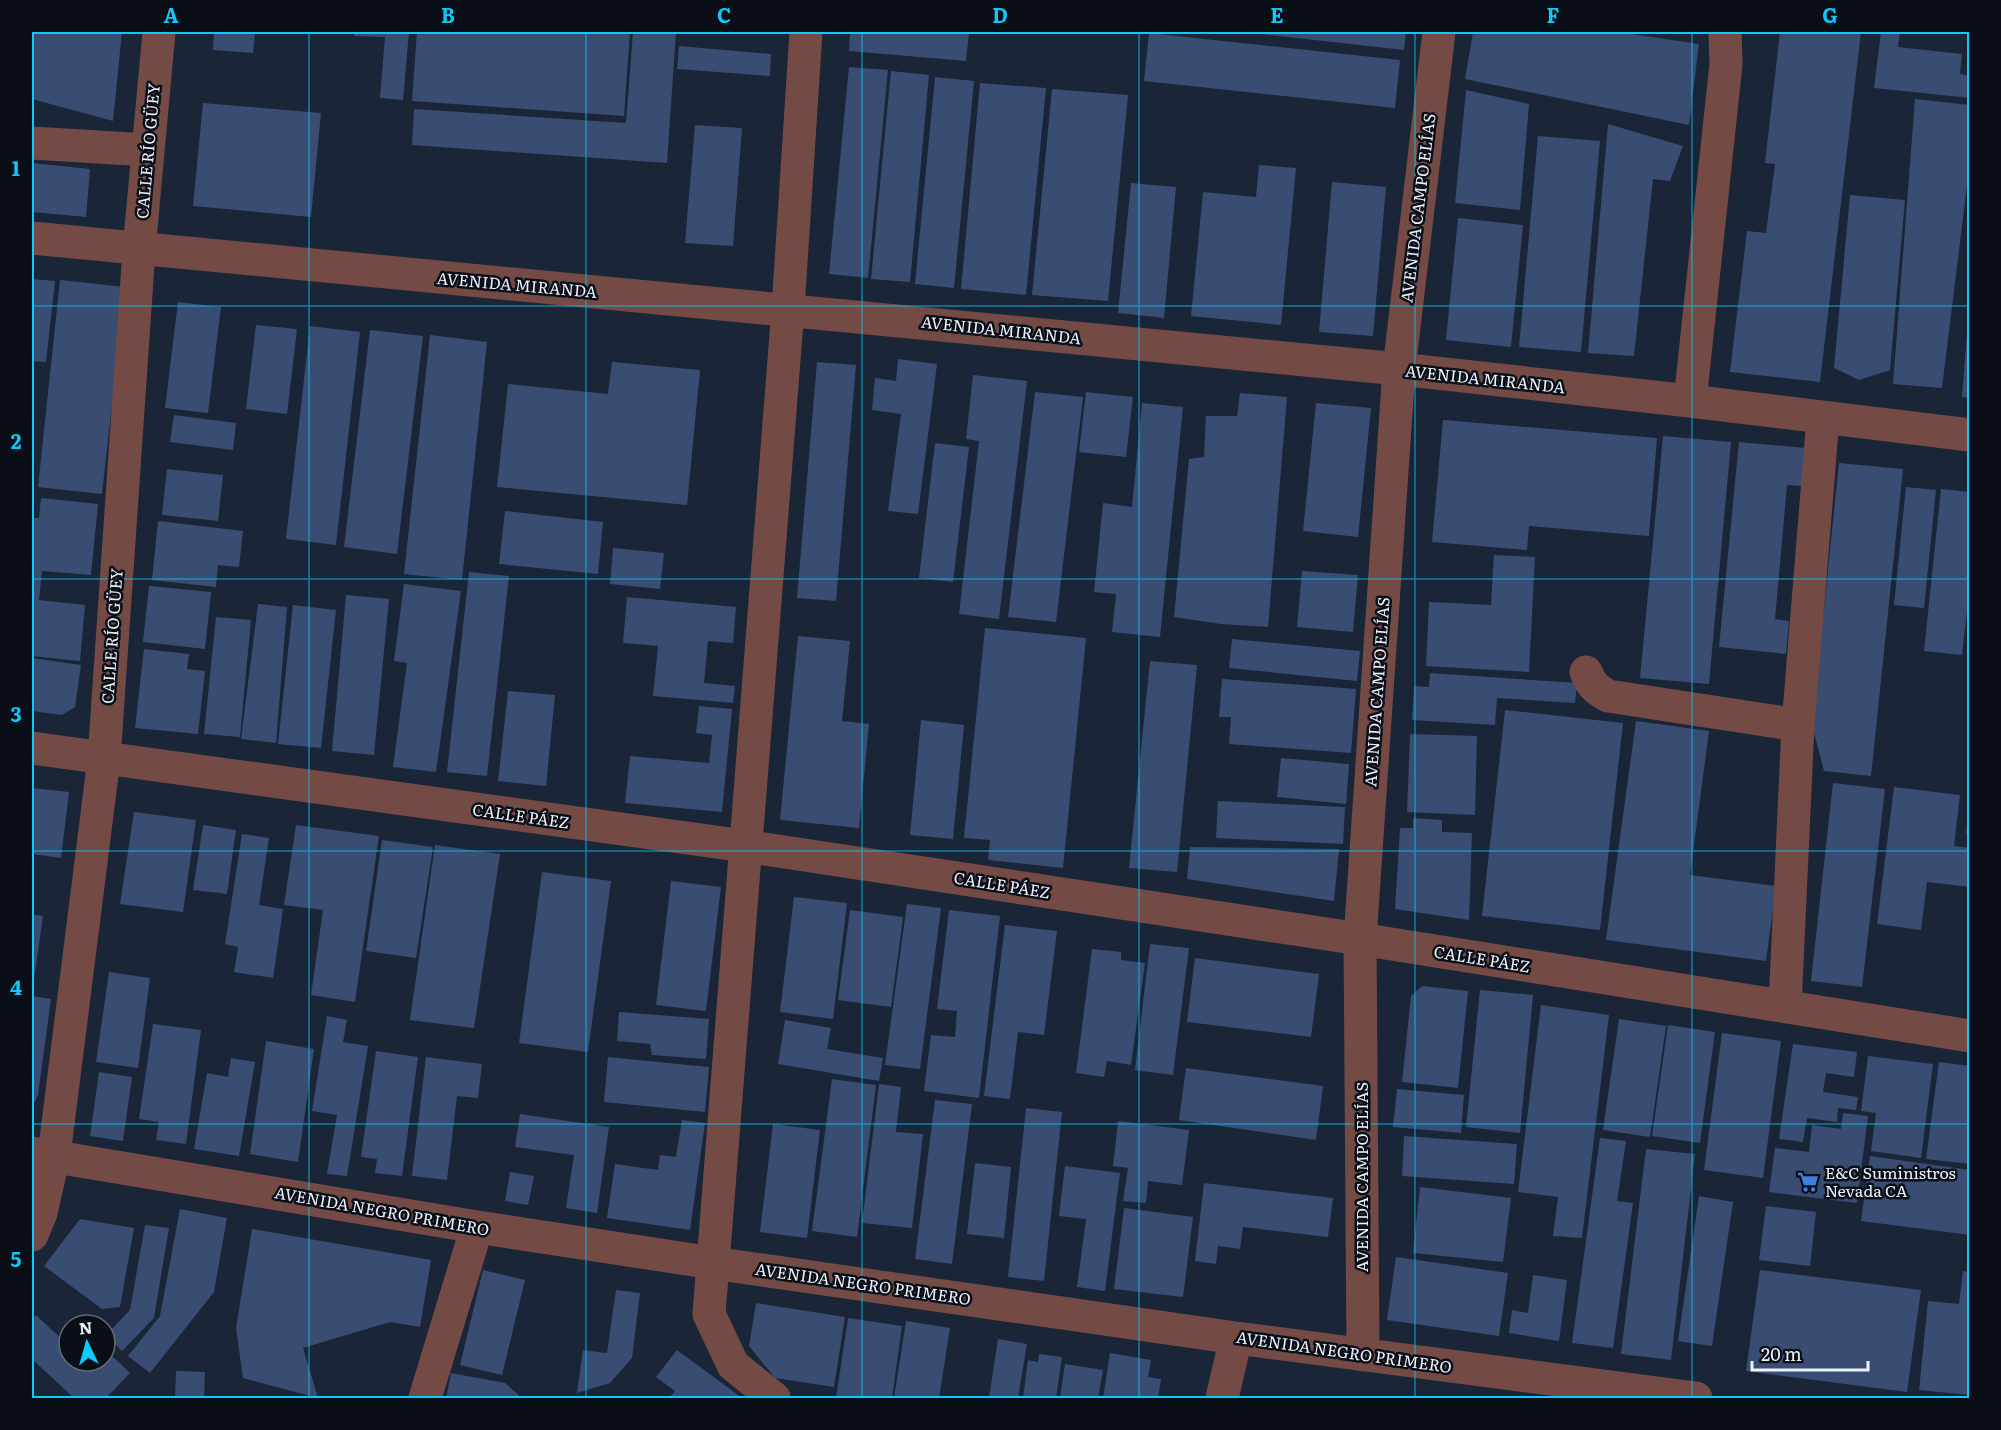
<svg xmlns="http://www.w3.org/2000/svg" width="2001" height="1430" font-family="Literata,serif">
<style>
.building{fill:#394c72}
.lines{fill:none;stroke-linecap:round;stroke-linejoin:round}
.minor{stroke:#744a45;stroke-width:33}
.grid{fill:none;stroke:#0dcafa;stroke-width:1.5;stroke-opacity:0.55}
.labels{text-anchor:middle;stroke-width:5;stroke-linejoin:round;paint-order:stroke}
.street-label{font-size:16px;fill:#edf2fd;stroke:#090e17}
.poi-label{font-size:16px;fill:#edf2fd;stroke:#090e17;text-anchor:start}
.neatline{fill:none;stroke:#0dcafa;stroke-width:2}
.grid-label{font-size:20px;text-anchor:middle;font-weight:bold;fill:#0dcafa}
</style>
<rect width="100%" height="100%" fill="#1b2538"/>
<!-- building -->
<path class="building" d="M32 32H122L113 121 32 99Z
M214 32H255L253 53 213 50Z
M354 32H409L403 100 380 98 385 37 354 36Z
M417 32H630L624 116 412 101Z
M633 32H676L667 163 412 145 414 109 626 123Z
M850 32H969L966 61 849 51Z
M1251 32H1406L1404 50 1251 33Z
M1473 32H1619L1699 44 1689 125 1465 79Z
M1780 32H1861L1820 382 1730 372 1747 231 1766 233 1775 164 1765 163Z
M1881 32H1900L1898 47 1962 54 1960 74 1970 76V98L1874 88Z
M1149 33 1400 60 1395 108 1144 81Z
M679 46 771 54 770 76 677 69Z
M849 67 888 70 868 278 829 274Z
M891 71 929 75 910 282 871 279Z
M935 77 974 81 954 288 915 284Z
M980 83 1046 88 1026 295 961 289Z
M1052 89 1128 95 1108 301 1032 295Z
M1466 90 1529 104 1520 210 1455 203Z
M1915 99 1970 105V161L1942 388 1893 384Z
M203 103 321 113 311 217 193 206Z
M1608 124 1683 146 1670 181 1653 179 1634 356 1588 353Z
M695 125 742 128 733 246 685 243Z
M1538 136 1600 141 1581 352 1519 347Z
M32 163 90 169 86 217 32 212Z
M1259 165 1296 168 1281 325 1191 316 1203 192 1256 197Z
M1332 182 1386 187 1373 336 1319 332Z
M1131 183 1176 187 1164 318 1118 313Z
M1850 195 1905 200 1890 370 1859 380 1834 368Z
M1458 218 1523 225 1511 347 1446 340Z
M32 279 55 281 46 362 32 361Z
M60 280 125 287 102 494 38 487Z
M178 302 221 307 208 413 165 408Z
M1968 321H1970V398L1962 397Z
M256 325 297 329 287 414 246 409Z
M310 326 360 332 336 545 286 539Z
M370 330 423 336 397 554 344 547Z
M430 335 487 342 462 580 404 574Z
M898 359 937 364 918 514 888 511 901 414 872 410 875 378 896 381Z
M612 362 700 370 687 505 497 487 508 384 608 394Z
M817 362 856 365 836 601 797 598Z
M973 375 1027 381 999 619 959 614 979 441 966 439Z
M1035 392 1083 397 1056 622 1008 617Z
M1086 392 1133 397 1126 457 1079 452Z
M1240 393 1287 397 1268 627 1221 624 1174 617 1189 459 1204 457 1206 416H1237Z
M1142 403 1183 407 1160 637 1112 632 1116 594 1094 592 1103 503 1132 507Z
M1316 403 1371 408 1358 537 1303 531Z
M174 415 236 423 233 450 170 442Z
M1443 420 1657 438 1649 536 1529 526 1527 550 1432 542Z
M1663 436 1731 442 1709 684 1640 678Z
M1739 442 1806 448 1802 486 1787 485 1775 619 1789 621 1786 654 1719 647Z
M935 443 969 447 953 582 919 578Z
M1839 463 1903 469 1871 776 1824 771 1812 725Z
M167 469 223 475 218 521 162 515Z
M1906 487 1936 490 1924 608 1894 605Z
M1941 489 1970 492V585L1962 655 1924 651Z
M41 498 98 504 91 575 42 571 39 600 85 605 80 661 32 656V518H39Z
M505 511 603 522 598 574 499 564Z
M158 521 243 531 239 567 218 565 216 587 152 580Z
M613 548 664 553 660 589 610 584Z
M1494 555 1535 557 1529 672 1426 666 1429 602 1491 605Z
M1302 571 1358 575 1353 632 1297 627Z
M469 572 509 576 487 776 447 772Z
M404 584 461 591 436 772 393 767 407 663 394 661Z
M149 586 211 592 205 649 143 642Z
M346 595 389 599 374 755 332 751Z
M627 597 736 607 733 643 708 641 704 683 735 686 733 703 653 696 658 646 623 643Z
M258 604 287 607 276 743 241 739Z
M293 605 336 610 321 748 278 744Z
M216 617 251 620 240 737 204 734Z
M985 628 1086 638 1063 868 988 860 990 840 964 838Z
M798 636 850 641 842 721 869 724 859 828 780 820Z
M1232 639 1360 651 1357 681 1229 668Z
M144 649 189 654 187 669 205 671 198 734 135 728Z
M32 658 81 665 75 707 62 715 32 711Z
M1150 661 1197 665 1177 872 1129 868Z
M1430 673 1577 683 1575 703 1497 698 1495 725 1412 720 1414 686 1429 687Z
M1222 679 1356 689 1351 753 1229 744 1231 717H1219Z
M508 691 555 695 546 786 498 781Z
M699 706 732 709 722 812 625 803 630 756 709 763 712 735 696 733Z
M1505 710 1623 723 1600 930 1482 916Z
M921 720 964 725 953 839 910 835Z
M1636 721 1709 731 1690 875 1776 886 1766 961 1606 940Z
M1410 734 1477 736 1475 815 1407 812Z
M1281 758 1349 764 1346 804 1277 797Z
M1833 783 1885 789 1862 987 1811 981Z
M1894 787 1960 795 1954 846 1970 848V887L1927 882 1921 930 1877 924Z
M32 788 69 792 61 858 32 854Z
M1218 801 1345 807 1343 844 1216 838Z
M134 812 196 820 183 912 120 904Z
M1968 815 1970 816V835L1966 834Z
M1413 818 1442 820V832L1472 833 1469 920 1395 909 1400 828H1413Z
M203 825 236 830 227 894 193 890Z
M296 825 379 836 355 1002 311 995 323 910 284 905Z
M242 834 269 838 259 905 283 909 273 978 234 972 238 947 225 944Z
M382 840 433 847 416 958 366 951Z
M435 845 500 854 474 1028 410 1020Z
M1190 847 1339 849 1334 901 1187 879Z
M542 872 611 881 588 1052 519 1043Z
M671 881 721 887 706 1011 656 1005Z
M794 897 847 903 833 1019 780 1012Z
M907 904 941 908 920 1069 885 1065Z
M850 910 903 917 891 1007 838 1000Z
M949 910 1000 916 979 1098 924 1091 931 1035 955 1037 957 1011 937 1009Z
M32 914 43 916 33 987H32Z
M1005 925 1057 931 1044 1035 1018 1032 1010 1099 984 1096Z
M1150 944 1189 948 1173 1075 1135 1070Z
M1092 949 1121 952V960L1145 963 1131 1065 1107 1061 1104 1077 1076 1073Z
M1195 958 1319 974 1311 1037 1187 1022Z
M109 972 150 978 138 1068 96 1062Z
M1422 986 1468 991 1458 1088 1402 1082 1411 996Z
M1480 990 1533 995 1520 1133 1466 1127Z
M32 996 51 999 38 1095 32 1107Z
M1541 1005 1609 1015 1582 1238 1553 1236 1558 1197 1518 1192Z
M619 1012 709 1019 706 1059 652 1055 650 1044 617 1041Z
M327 1016 347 1020 343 1042 368 1046 347 1176 327 1174 337 1115 312 1111Z
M1619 1019 1666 1026 1650 1137 1603 1130Z
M785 1020 831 1028 827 1049 883 1058 879 1081 778 1064Z
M153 1024 201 1030 186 1144 156 1140 159 1122 139 1119Z
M1668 1025 1715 1032 1700 1143 1652 1136Z
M1722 1033 1781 1041 1763 1178 1704 1170Z
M266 1041 314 1049 298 1162 250 1154Z
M1793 1044 1857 1052 1854 1077 1826 1073 1823 1092 1858 1097 1856 1110 1838 1108 1837 1122 1807 1118 1803 1142 1779 1139Z
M376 1051 418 1057 402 1176 375 1173 377 1159 361 1157Z
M1868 1056 1933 1064 1921 1158 1871 1151 1876 1113 1861 1111Z
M426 1057 482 1064 478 1098 457 1096 447 1180 412 1176Z
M608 1057 709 1067 705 1112 604 1102Z
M231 1058 255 1062 239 1156 194 1149 207 1073 228 1077Z
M1939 1062 1970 1066V1164L1926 1159Z
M1186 1068 1323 1086 1316 1140 1179 1120Z
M99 1072 132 1077 123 1141 90 1136Z
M832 1079 876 1085 857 1237 812 1231Z
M879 1084 901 1087 896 1132 923 1134 912 1228 862 1223Z
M1397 1089 1464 1095 1461 1133 1393 1127Z
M935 1100 972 1104 952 1264 915 1259Z
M1026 1108 1062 1112 1044 1281 1008 1277Z
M1843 1113 1868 1116 1857 1203 1769 1192 1775 1148 1809 1152 1812 1125 1841 1129Z
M520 1114 609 1127 597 1213 566 1208 574 1155 515 1147Z
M682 1120 705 1123 690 1230 607 1218 615 1164 658 1170 660 1155 676 1157Z
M1118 1121 1189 1130 1182 1185 1148 1181 1146 1203 1123 1201 1128 1168 1113 1166Z
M773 1124 820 1130 807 1238 760 1232Z
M1404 1136 1517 1144 1514 1184 1402 1176Z
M1600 1138 1626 1141 1617 1201 1633 1203 1613 1348 1572 1343Z
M1646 1149 1695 1154 1671 1360 1621 1354Z
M1870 1156 1970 1170V1235L1861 1221Z
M975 1163 1011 1167 1004 1238 967 1234Z
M1065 1166 1120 1173 1105 1291 1077 1287 1086 1219 1059 1216Z
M510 1172 534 1176 528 1205 505 1201Z
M1204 1183 1333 1198 1328 1237 1243 1227 1240 1249 1218 1246 1216 1264 1195 1261Z
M1420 1187 1511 1198 1503 1262 1413 1253Z
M1699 1196 1733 1202 1712 1346 1678 1341Z
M1766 1206 1816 1212 1810 1266 1759 1260Z
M1124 1208 1193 1217 1183 1297 1114 1289Z
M180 1209 227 1218 214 1292 150 1373 128 1356 160 1316Z
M80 1219 134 1228 120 1307 102 1309 44 1266Z
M145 1225 169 1228 154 1318 122 1351 106 1335 130 1310Z
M252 1229 431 1260 420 1327 390 1322 303 1348 318 1398 243 1378 236 1328Z
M1396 1257 1508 1273 1499 1336 1387 1320Z
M483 1270 525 1280 502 1375 460 1365Z
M1760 1270 1921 1290 1907 1392 1746 1371Z
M1963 1271 1970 1272V1395L1919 1390 1928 1301 1959 1304Z
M1533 1275 1567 1280 1559 1341 1509 1333 1512 1310 1528 1313Z
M616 1290 640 1293 632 1358 610 1383 577 1393 583 1350 607 1353Z
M756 1303 845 1317 834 1387 775 1378 749 1346Z
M36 1315 69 1346V1361H105V1349L130 1373 106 1398H74L32 1359V1320Z
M848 1318 902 1326 892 1398H836Z
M906 1321 950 1328 939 1398H894Z
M998 1339 1027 1344 1018 1398H989Z
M677 1350 742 1398H669L675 1391 656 1377Z
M1110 1353 1151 1360 1148 1377 1161 1379 1158 1398H1103Z
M1039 1354 1062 1357 1056 1398H1023L1028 1360 1038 1362Z
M1065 1364 1103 1370 1098 1398H1060Z
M176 1371 205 1372 204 1398H175Z
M451 1373 505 1383 522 1398H446Z"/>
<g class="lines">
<!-- minor -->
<path class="minor" d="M32 143 148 150
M32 238 1399 369 1690 401 1970 435
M1690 401 1726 64 1725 32
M1586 672C1591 685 1596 689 1608 696L1798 725
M32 748 745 846 1360 939 1970 1036
M1785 1006 1798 725 1823 418
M32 1153 477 1227 713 1263 1236 1338 1696 1398
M32 1235 41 1213 54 1155 104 759 139 250 159 32
M1363 1355 1360 939 1399 369 1439 32
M425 1398 477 1227
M774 1398 733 1365 709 1314 788 309 806 32
M1222 1398 1236 1338"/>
</g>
<!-- grid -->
<path class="grid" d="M309 32V1398M586 32V1398M862 32V1398M1139 32V1398M1415 32V1398M1692 32V1398M32 306H1970M32 579H1970M32 851H1970M32 1124H1970"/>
<!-- icons -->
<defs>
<symbol id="supermarket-bare" viewBox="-9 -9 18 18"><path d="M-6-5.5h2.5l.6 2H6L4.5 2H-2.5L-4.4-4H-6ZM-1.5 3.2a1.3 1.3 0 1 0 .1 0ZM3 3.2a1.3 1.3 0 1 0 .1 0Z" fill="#3f7fe0" stroke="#090e17" stroke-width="2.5" paint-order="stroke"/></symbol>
</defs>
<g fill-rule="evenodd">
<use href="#supermarket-bare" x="1793" y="1167" width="30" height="30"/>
</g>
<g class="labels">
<!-- street labels -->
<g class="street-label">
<text transform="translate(148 151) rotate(-85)" y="6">CALLE RÍO GÜEY</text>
<text transform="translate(1418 208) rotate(-83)" y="6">AVENIDA CAMPO ELÍAS</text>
<text transform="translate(517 285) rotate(5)" y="6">AVENIDA MIRANDA</text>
<text transform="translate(1001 330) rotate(6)" y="6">AVENIDA MIRANDA</text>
<text transform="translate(1485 379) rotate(6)" y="6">AVENIDA MIRANDA</text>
<text transform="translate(112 636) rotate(-86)" y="6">CALLE RÍO GÜEY</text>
<text transform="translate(1377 692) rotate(-86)" y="6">AVENIDA CAMPO ELÍAS</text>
<text transform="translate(521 816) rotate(8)" y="6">CALLE PÁEZ</text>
<text transform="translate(1002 885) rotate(9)" y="6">CALLE PÁEZ</text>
<text transform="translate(1482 959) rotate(9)" y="6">CALLE PÁEZ</text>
<text transform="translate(1362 1177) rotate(-90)" y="6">AVENIDA CAMPO ELÍAS</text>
<text transform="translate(382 1211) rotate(10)" y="6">AVENIDA NEGRO PRIMERO</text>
<text transform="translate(863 1284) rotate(8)" y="6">AVENIDA NEGRO PRIMERO</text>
<text transform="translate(1344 1352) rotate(8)" y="6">AVENIDA NEGRO PRIMERO</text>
</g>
<!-- poi labels -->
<g class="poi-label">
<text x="1825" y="1179">E&amp;C Suministros<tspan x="1825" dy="18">Nevada CA</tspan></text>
</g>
</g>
<!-- border -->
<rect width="2001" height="1430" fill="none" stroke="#090e17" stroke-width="66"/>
<!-- north arrow -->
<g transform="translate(87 1343) rotate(355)"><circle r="28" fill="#090e17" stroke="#646973" stroke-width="1.5"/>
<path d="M0-4.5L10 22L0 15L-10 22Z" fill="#0dcafa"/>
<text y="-9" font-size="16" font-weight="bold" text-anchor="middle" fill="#edf2fd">N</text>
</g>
<!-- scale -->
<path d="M1752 1361v9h116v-9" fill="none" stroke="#edf2fd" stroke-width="3"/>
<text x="1761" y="1361" font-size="18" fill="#edf2fd" stroke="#090e17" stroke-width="4.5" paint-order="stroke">20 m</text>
<rect x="33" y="33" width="1935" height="1364" class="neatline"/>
<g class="grid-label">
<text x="171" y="23">A</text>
<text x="448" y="23">B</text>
<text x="724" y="23">C</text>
<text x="1000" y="23">D</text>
<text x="1277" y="23">E</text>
<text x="1553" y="23">F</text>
<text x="1830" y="23">G</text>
<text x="16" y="176">1</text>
<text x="16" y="449">2</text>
<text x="16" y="722">3</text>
<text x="16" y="995">4</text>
<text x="16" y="1267">5</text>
</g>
</svg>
